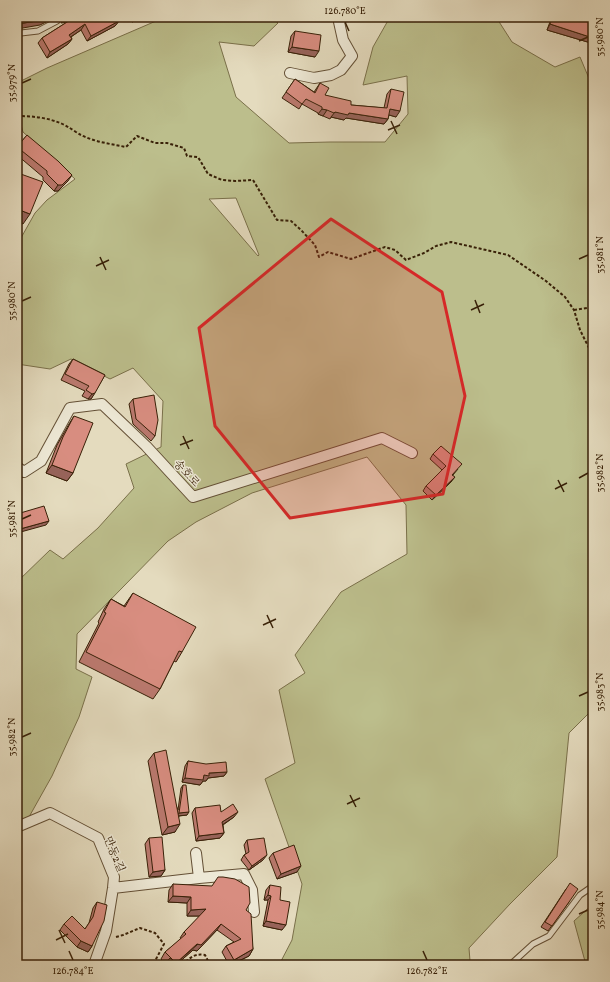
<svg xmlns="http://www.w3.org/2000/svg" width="610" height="982" font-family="Vollkorn,'Noto Serif KR',serif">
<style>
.green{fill:#bcbe8c;stroke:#7a704a;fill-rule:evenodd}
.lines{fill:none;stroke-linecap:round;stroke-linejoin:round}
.lane-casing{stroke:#645036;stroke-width:7}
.street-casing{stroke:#645036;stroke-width:12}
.path{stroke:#392108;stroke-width:2;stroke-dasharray:3 2;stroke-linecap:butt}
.lane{stroke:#ede8d5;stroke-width:5}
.street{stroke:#ede8d5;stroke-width:10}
.wall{fill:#ba796e;stroke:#392108}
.shaded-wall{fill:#97635a;stroke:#392108}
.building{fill:#d88d80;stroke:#392108}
.marked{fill:#d62828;fill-opacity:0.2;stroke:#d62828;stroke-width:3;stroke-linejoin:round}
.ticks{fill:none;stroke:#392108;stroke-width:1.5}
.labels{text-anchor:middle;stroke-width:3;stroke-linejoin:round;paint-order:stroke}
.street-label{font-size:11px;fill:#392108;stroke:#ede8d5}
.neatline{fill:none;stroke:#392108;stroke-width:1.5}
.ticks-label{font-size:10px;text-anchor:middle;fill:#392108}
</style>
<rect width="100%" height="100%" fill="#e4dbbe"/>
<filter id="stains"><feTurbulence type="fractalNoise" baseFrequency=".005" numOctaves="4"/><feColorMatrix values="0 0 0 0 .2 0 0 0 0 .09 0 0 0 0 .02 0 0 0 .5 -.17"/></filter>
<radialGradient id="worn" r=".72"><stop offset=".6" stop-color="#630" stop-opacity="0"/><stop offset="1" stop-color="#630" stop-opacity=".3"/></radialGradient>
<!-- green -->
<path class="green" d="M154 17H271L278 23 254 46 219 42 236 97 289 143 330 142H385L408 114 407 76 363 85 373 47 390 17H496L512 42 555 67 580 57 593 88V709L569 733 557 857 510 904 469 948 470 961 469 965H279L292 940 302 884 265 779 295 763 279 690 305 673 295 655 341 592 407 554 406 505 367 457 252 493 196 522 168 541 77 634 76 669 92 677 79 717 52 776 20 833 17 837V582L50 550 63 559 98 528 134 488 126 464 161 447 163 401 133 368 110 379 71 359 50 369 17 364V245L35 213 47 200 75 179 23 132 17 111V83L47 68 156 21ZM236 198 259 255 258 256 209 199Z
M593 904V965H586L574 921Z"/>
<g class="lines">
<defs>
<path id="lane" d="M21 33 38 31 57 21 59 17
M510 965 533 944 549 936 580 895 593 886"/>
<path id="street" d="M290 73 314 78 331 75 341 70 352 56 343 40 339 22 343 17
M17 467 24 472 41 461 70 408 102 404 146 446 193 497 382 438 412 453
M17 827 50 813 98 838 114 877 113 888 106 931 94 965
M196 853 199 878
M113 888 199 878 244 874 252 890 254 912"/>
</defs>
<!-- lane casing -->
<use href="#lane" class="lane-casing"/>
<!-- street casing -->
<use href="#street" class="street-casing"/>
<!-- path -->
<path class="path" d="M17 116C34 116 53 118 68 127 72 129 77 133 81 135 95 142 111 144 126 147L137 136 155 143H167L184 148 187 156 198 157 208 174 222 180 235 181 253 180 277 220 291 221 301 230 315 245 319 257 328 252 351 259 385 247 395 250 406 260 424 253 436 246 451 242 508 255 546 281 565 297 574 310 580 330 593 356
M574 310 593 307
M116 937 123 935 140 928 155 933 164 944 155 961 162 965
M182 965C190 958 194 953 205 955L210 965"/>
<!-- lane -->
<use href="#lane" class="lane"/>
<!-- street -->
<use href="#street" class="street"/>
</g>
<!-- wall -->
<path class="wall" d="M75 17 119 21 115 26 87 41 81 30 71 37 72 39 68 44 47 58 38 43 42 38Z
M129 17H142L132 22Z
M369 17H378L374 21Z
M553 17H562L570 20 571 17 589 20 591 42V43L547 30 551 19Z
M295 31 315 57 288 52 291 36Z
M295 79 314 92 320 83 325 95 351 105 384 108 387 94 391 89 396 117 389 115 388 119 384 124 346 118 344 120 331 117 330 119 323 116 318 114V113L302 104 299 109 282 98Z
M27 135 68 181 58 191H54L43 180V177L17 155V147Z
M73 359 105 375 91 399H88L82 396 85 391 61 380 69 364Z
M133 399 155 436 151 441 133 424 129 404Z
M74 416 73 473 67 481 46 473 57 445 69 424Z
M433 454 458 469 453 475 451 482 432 500 423 491 426 486 442 470 430 459Z
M133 593 182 652 176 662 174 661 160 689 153 699 79 662 99 623 98 622 104 609 111 599 124 606Z
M154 753 178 810 181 788 183 785 187 815 179 816 175 832 162 835 148 761Z
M188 761 227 772 224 776 208 778 206 781H203L200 785 182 782 185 766Z
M195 808 221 812 234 817 223 825 224 833 220 838 196 841 192 813Z
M149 838 165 870 161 876 149 877 145 844Z
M247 840 263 860 249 870 241 860 244 855 246 854 244 845Z
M273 853 297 872 277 879 269 858Z
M173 884 246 910 253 949 249 956 231 965H229L222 952 226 946 234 942 217 930 197 951 193 950 176 965H164L165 963 161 959 165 952 181 939 180 938 184 932 200 916H187V903L168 902 169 890Z
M270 885 280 900 282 930 263 926 268 900H264L266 890Z
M566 889 569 902 548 931 541 927Z
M97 902 92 946 88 952 77 947 60 930 64 924 85 929 89 923 93 908Z"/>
<!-- shaded-wall -->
<path class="shaded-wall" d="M50 17H55L54 18 40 25 17 29V24L44 20Z
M135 17H142L132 22Z
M70 19 68 22 61 23 63 20Z
M119 21 115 26 87 41 91 36Z
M85 24 81 30 66 40 69 35Z
M550 24 593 38V43L591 42V43L547 30Z
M72 39 68 44 47 58 50 52Z
M292 47 319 51 315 57 288 52Z
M322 109 327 110 323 116 318 114Z
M390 109 400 111 396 117 386 114Z
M335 112 349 113 388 119 384 124 346 118 344 120 331 117Z
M72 175 68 181 58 191H54L58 185Z
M17 209 30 214 23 224 17 222Z
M95 393 91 399H88L92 394Z
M52 465 73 473 67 481 46 473Z
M455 477 451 482 432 500 436 495Z
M49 521 46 525 17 533 20 529Z
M227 772 224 776 208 778 206 781H203L200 785 182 782 185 778 204 775 209 773Z
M189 812 187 815 177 816 179 813Z
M238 812 234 817 219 827 222 822Z
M180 824 175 832 162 835 168 827Z
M224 833 220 838 196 841 199 836Z
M267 855 263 860 249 870 252 866Z
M301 866 297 872 277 879 281 874Z
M165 870 161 876 149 877 153 872Z
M268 895 271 896 268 900H264Z
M173 896 191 897 187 903 168 902Z
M206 909 201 916H187L191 910Z
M266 921 286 925 282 930 263 926Z
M221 924 217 930 197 951 193 950 176 965H174Z
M81 941 92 946 88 952 77 947Z
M253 949 249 956 230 965 234 960Z"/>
<!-- building -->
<path class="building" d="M17 17H37L45 19 43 17H50L44 20 17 24Z
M64 17H68L70 19 63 20Z
M75 17H117L119 21 91 36 85 24 69 35 72 39 50 52 42 38Z
M553 17H562L572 21 573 17H590L589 20H593V38L550 24Z
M295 31 321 35 319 51 292 47Z
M295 79 315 93 320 83 329 88 325 95 351 101V105L387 108 391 89 404 92 400 111 390 109 388 119 349 113 348 115 335 112 334 113 327 110 322 109V107L306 99 302 104 286 92Z
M27 135 58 161 72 175 62 185H58L47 174V171L17 147Z
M18 173 43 182 30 214 17 209V175Z
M73 359 105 375 95 393 92 394 86 390 89 386 65 374Z
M154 395 158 420 155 436 136 419 133 399Z
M74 416 93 423 73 473 52 465 63 437Z
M441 446 462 464 452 475 455 477 436 495 426 486 446 466 433 454Z
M44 506 49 521 20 529 17 532V514Z
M133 593 196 627 182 652 179 651 160 689 86 652 106 613 104 612 111 599 125 607Z
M166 750 180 824 168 827 154 753Z
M188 761 206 764 226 762 227 772 209 773V776L204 775 203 780 185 778Z
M183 785H186L189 812 179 813Z
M233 804 238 812 222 822 224 833 199 836 195 808 220 805 221 812Z
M162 837 165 870 153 872 149 838Z
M264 838 267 855 252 866 244 855 249 852 247 840Z
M294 845 301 866 281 874 273 853Z
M218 877H223L235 879 249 887 250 903 246 910 251 914 253 949 234 960 226 946 241 939 221 924 201 945 197 944 175 964 172 961 173 960 165 952 186 934 184 932 206 909 191 910V897L173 896V884L212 886Z
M570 883 578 889 569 902 552 926 545 922Z
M270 885 281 887 280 900 290 902 286 925 266 921 271 896 268 895Z
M97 902 107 905 104 921 92 946 81 941 64 924 72 916 85 929 93 917Z
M170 958 173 960 170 965H164Z"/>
<!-- marked area -->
<path class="marked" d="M331 219 442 292 465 396 443 494 290 518 215 426 199 328Z"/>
<!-- ticks -->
<path class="ticks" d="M345 22 349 31M579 41 588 37M22 83 31 79M391 121 397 134M388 130 400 125M100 257 106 270M579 259 588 255M96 266 109 260M475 300 480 313M22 301 31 297M471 310 484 304M183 436 189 449M180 445 193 440M579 478 588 473M558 480 564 492M555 489 567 483M22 519 31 515M267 615 273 628M263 625 276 619M579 696 588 692M22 737 31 733M350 795 356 807M347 804 360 798M579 914 588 910M59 930 65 943M56 940 68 934M69 951 73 960M423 951 427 960"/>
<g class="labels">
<!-- street labels -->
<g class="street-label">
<text transform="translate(187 473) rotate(47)" y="4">송호로</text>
<text transform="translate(115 854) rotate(67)" y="4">만동2길</text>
</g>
</g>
<!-- margin -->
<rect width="610" height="982" fill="none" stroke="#e4dbbe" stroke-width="44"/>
<rect x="22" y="22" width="566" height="938" class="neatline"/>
<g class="ticks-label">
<text x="345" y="14">126.780°E</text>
<text transform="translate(599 37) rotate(-90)" y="4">35.980°N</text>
<text transform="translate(11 83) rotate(-90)" y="4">35.979°N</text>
<text transform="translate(599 255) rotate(-90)" y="4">35.981°N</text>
<text transform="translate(11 301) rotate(-90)" y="4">35.980°N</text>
<text transform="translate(599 473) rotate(-90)" y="4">35.982°N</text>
<text transform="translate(11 519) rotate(-90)" y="4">35.981°N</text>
<text transform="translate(599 692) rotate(-90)" y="4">35.983°N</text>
<text transform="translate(11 737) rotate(-90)" y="4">35.982°N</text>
<text transform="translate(599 910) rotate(-90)" y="4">35.984°N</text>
<text x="73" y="974">126.784°E</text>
<text x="427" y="974">126.782°E</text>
</g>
<rect width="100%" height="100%" filter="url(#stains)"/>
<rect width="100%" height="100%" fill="url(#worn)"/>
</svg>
